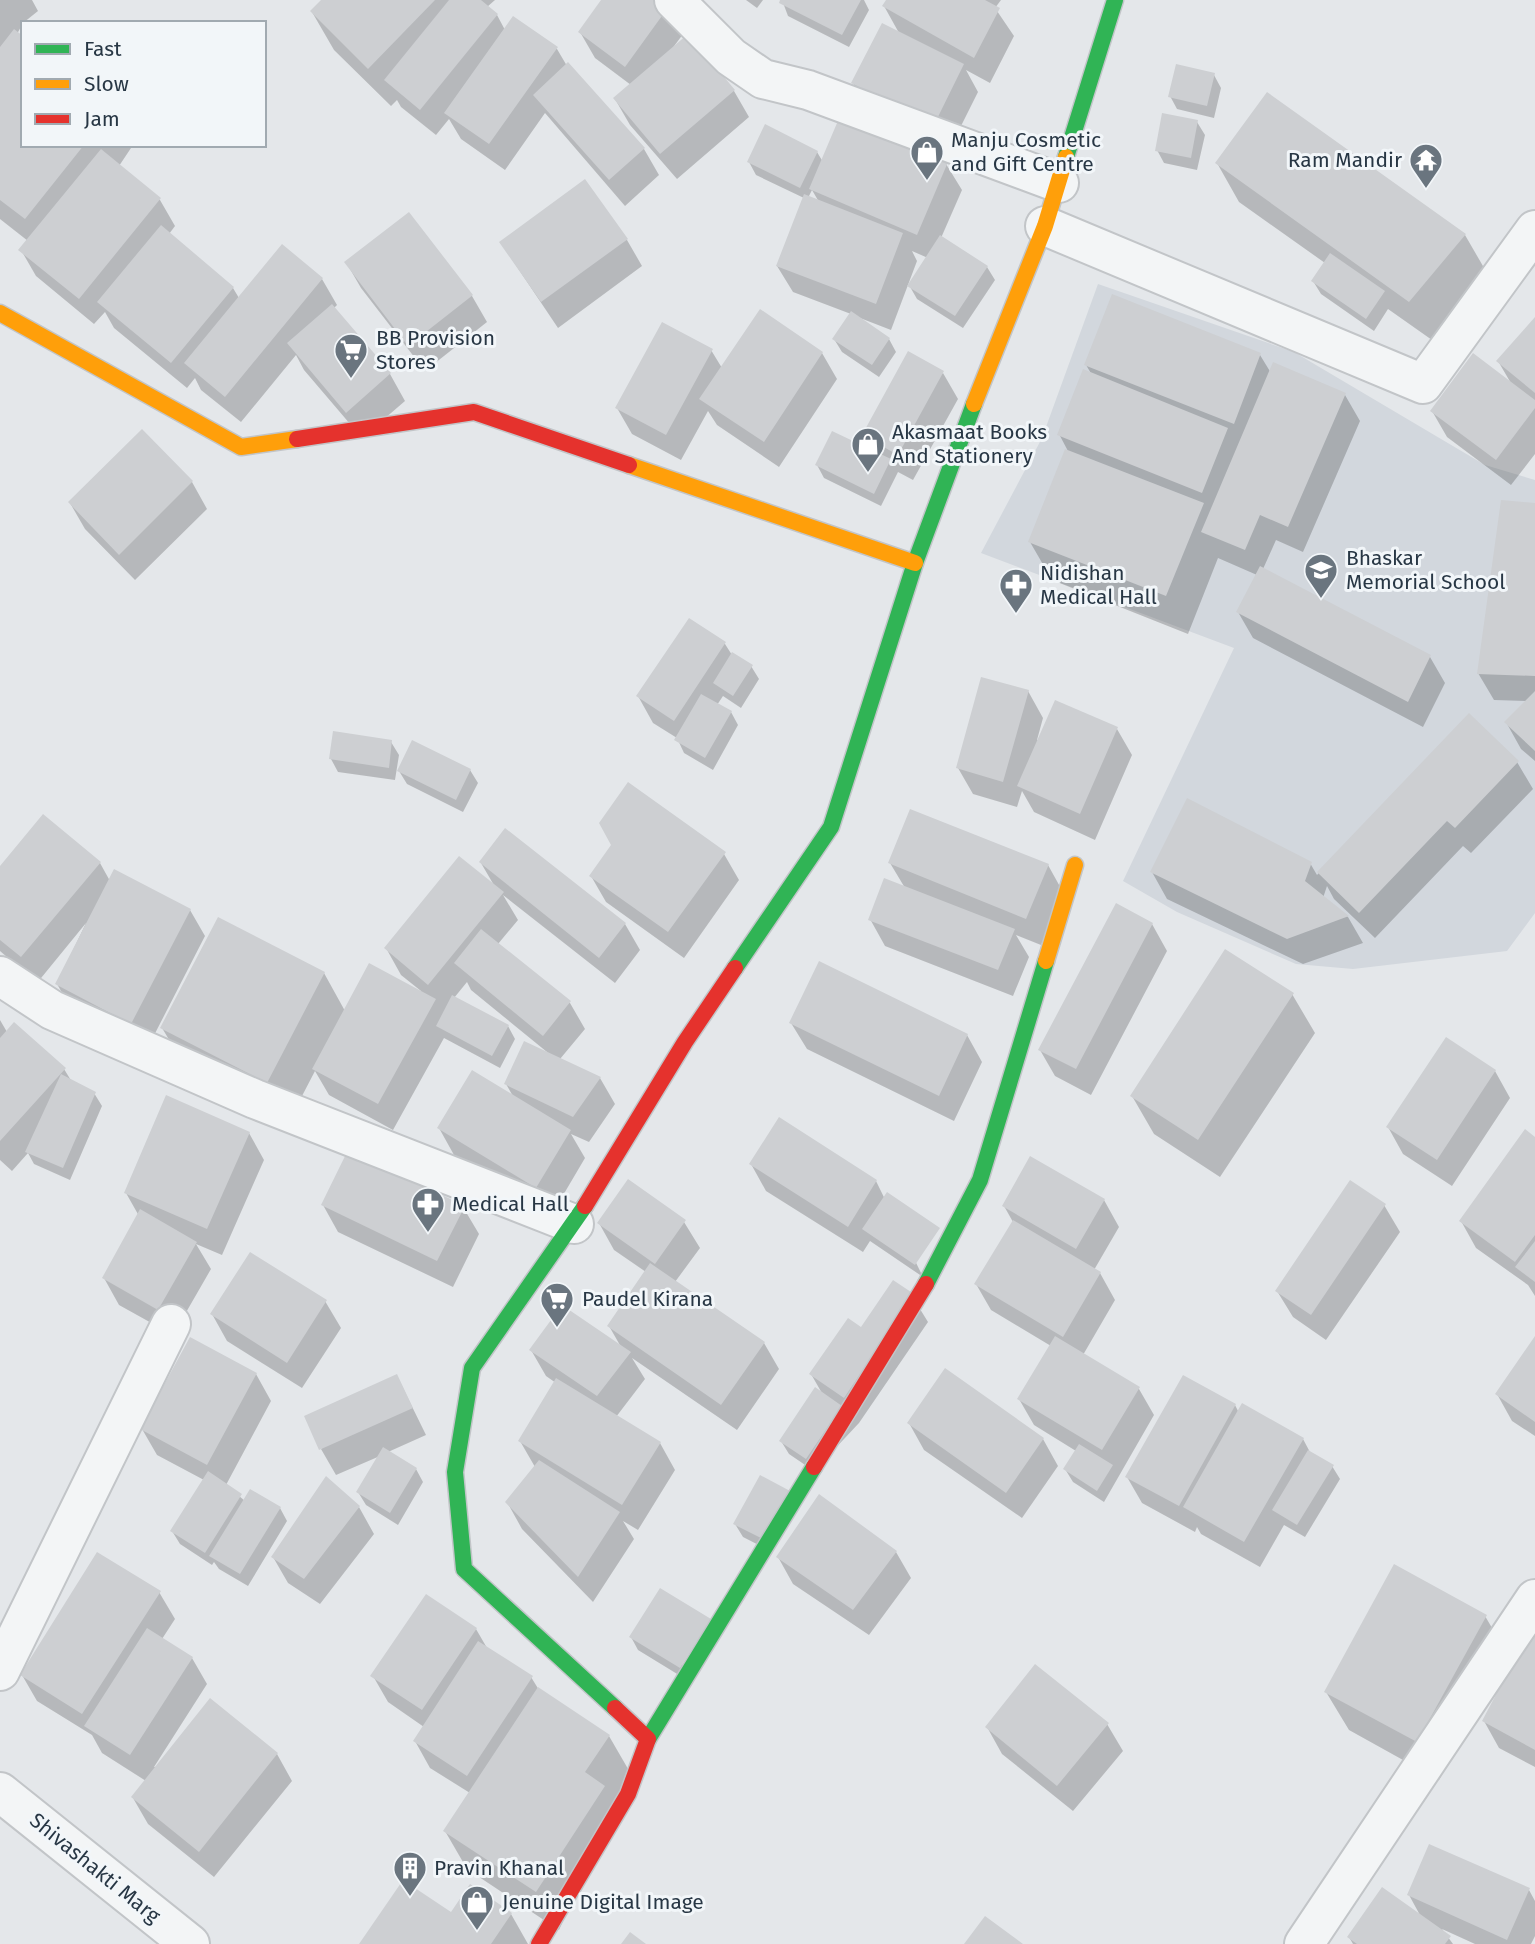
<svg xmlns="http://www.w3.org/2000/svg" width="1535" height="1944" font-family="'Fira Sans',sans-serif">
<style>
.built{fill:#d2d7dd}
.shadow{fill:#0003;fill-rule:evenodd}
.building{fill:#cdcfd2}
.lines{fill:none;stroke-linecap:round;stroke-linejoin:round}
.street-casing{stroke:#c2c5c8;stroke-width:42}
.fast-casing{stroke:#c2c5c8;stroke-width:19}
.slow-casing{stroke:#c2c5c8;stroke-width:19}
.jam-casing{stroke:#c2c5c8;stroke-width:19}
.street{stroke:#f3f5f6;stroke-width:38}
.fast{stroke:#30b455;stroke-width:16}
.slow{stroke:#ff9f0a;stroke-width:16}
.jam{stroke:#e5322d;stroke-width:16}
.labels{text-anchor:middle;stroke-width:6;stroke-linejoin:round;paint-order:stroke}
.poi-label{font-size:21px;fill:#283745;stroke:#f2f6f9;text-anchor:start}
.street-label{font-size:21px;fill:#283745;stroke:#f2f6f9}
</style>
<rect width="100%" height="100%" fill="#e4e7ea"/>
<!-- built -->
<path class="built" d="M1098 284 1294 352 1485 465 1535 480V913L1507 951 1353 969 1296 964 1177 912 1123 881 1234 648 981 553 1042 438Z"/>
<!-- shadow -->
<path class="shadow" d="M0 0H32L38 11 23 23 17 34 23 145H133L119 166 160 200 175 226 169 234 233 288 239 298 322 279 337 305 333 309 390 374 405 401 362 438 304 370 296 355 241 422 201 390 195 378 187 388 114 328 105 312 94 324 36 276 21 250 28 241 0 219Z
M323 0H495L487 7 497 15 505 30 557 49 567 66 644 149 659 175 625 206 545 113 505 170 461 139 449 119 436 135 401 107 397 100 391 106 334 50 312 12Z
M603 0H666L686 30 672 49 688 37 734 91 749 117 677 179 630 125 615 99 631 85 595 58 580 32Z
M746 0H763L757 8Z
M782 0H864L869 10 849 47 788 16Z
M888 0H1001L995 8 1014 36 990 83 966 70 978 92 949 150 868 110 853 83 899 33 884 6Z
M1214 75 1221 88 1214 118 1177 109 1170 96Z
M1197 122 1205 135 1197 170 1164 163 1157 150Z
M817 152 823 162 946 164 962 190 941 238 987 267 995 280 963 328 917 299 909 285 928 258 912 251 917 261 891 330 860 318 889 339 896 352 879 377 842 352 834 339 851 314 793 292 777 266 804 198 756 175 749 162ZM812 190 819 202 808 198Z
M1217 163 1465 235 1487 273 1432 340 1388 309 1374 331 1321 294 1313 281 1325 263 1239 202Z
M409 214 472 296 487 322 425 371 361 288 346 262Z
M627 240 642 266 558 328 501 243Z
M1535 319V454L1511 485 1447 437 1432 411 1512 385 1498 361Z
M711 350 722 368 822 353 837 379 779 467 717 425 708 411 681 460 632 434 617 408Z
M1260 355 1271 373 1345 395 1360 421 1303 552 1276 540 1263 569 1430 657 1445 683 1423 727 1253 638 1238 612 1257 575 1218 558 1188 634 1052 580 1030 542 1069 453 1059 434 1092 375 1086 365Z
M943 373 958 399 913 480 898 472 881 506 824 478 817 465 873 453 864 435Z
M142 431 192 482 207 509 135 580 85 529 70 503Z
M1535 504V761L1521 749 1506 722 1527 701 1494 700 1478 673Z
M689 620 725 644 732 655 751 666 759 679 741 708 723 696 717 705 731 712 738 725 713 770 684 753 677 738 653 723 638 696Z
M1028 691 1043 718 1037 740 1117 729 1132 755 1095 840 1034 812 1022 791 1017 807 973 794 958 768Z
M1469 716 1517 762 1533 789 1471 853 1463 846 1375 938 1334 899 1327 886 1323 898 1348 917 1363 943 1303 964 1167 899 1152 872 1310 863 1317 875Z
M391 742 399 755 395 780 338 772 331 759Z
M470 770 478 783 463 812 407 784 399 771Z
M724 854 739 880 684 958 606 902 591 876Z
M100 863 110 881 190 910 205 936 147 1049 72 1010 57 984 86 923 37 983 0 951V869Z
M481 863 625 924 640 950 615 983 503 895 518 920 498 944 570 1003 585 1029 560 1059 600 1078 615 1104 589 1142 571 1134 585 1158 552 1214 454 1155 439 1128 514 1098 506 1084 547 1052 471 990 467 982 454 998 508 1026 515 1039 500 1068 444 1038 393 1130 329 1095 315 1071 289 1121 185 1066 162 1028 324 973 345 1011 421 991 401 975 386 948 495 887Z
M890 863 1048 865 1063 892 1041 945 1016 935 1029 957 1013 996 885 946 870 919 905 888Z
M1152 924 1167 951 1091 1095 1055 1076 1040 1050Z
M1292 994 1315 1033 1220 1177 1154 1134 1132 1096Z
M0 1020 7 1032 64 1069 72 1082 94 1093 102 1106 70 1180 34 1164 28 1153 12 1171 0 1160Z
M791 1023 967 1035 982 1062 954 1121 807 1049Z
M1495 1071 1510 1098 1452 1186 1403 1154 1388 1127Z
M249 1133 264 1160 222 1255 196 1244 211 1269 173 1335 119 1305 104 1278 139 1216 126 1193Z
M1535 1139V1296L1528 1285 1476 1248 1461 1221Z
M751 1164 876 1181 923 1277 870 1241 863 1252 766 1191Z
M1104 1200 1119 1227 1094 1270 1100 1273 1115 1300 1083 1355 1139 1389 1154 1415 1104 1502 1073 1482 1065 1469 1076 1451 1034 1425 1019 1399 1051 1346 991 1310 976 1284 1013 1222 1004 1206Z
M323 1205 463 1207 479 1234 453 1287 338 1232Z
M1384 1205 1400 1232 1326 1340 1293 1317 1277 1291Z
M684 1222 700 1248 675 1282 764 1343 779 1369 737 1430 632 1358 645 1379 616 1417 660 1443 675 1470 638 1530 623 1521 634 1539 593 1602 522 1529 507 1502 535 1467 520 1441 556 1383 546 1376 531 1350 621 1347 609 1326 646 1272 614 1250 599 1223Z
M912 1296 928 1322 859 1423 814 1471 789 1454 781 1441 823 1395 811 1374 862 1329Z
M325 1301 341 1328 302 1388 227 1341 212 1314Z
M1535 1339V1436L1512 1421 1497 1394Z
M256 1374 271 1401 226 1485 245 1501 280 1508 287 1521 248 1586 219 1569 214 1562 212 1565 180 1544 172 1531 204 1480 157 1455 142 1429Z
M397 1376 426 1435 388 1452 416 1469 423 1482 398 1525 366 1505 358 1492 380 1456 336 1475 321 1449Z
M1235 1405 1239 1413 1303 1439 1311 1454 1332 1466 1340 1479 1305 1537 1284 1525 1260 1567 1201 1534 1197 1527 1195 1532 1142 1503 1127 1477Z
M909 1423 1043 1439 1058 1466 1022 1518 924 1450Z
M760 1477 772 1552 743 1537 735 1524Z
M359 1507 374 1534 320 1604 288 1583 273 1557Z
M896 1552 911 1578 869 1635 793 1584 778 1557Z
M660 1590 687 1680 638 1650 631 1637Z
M159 1592 175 1619 162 1639 192 1658 207 1684 154 1767 277 1754 292 1781 214 1877 148 1824 133 1798 146 1781 102 1753 92 1735 37 1701 22 1675Z
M1485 1616 1508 1655 1439 1780 1349 1730 1326 1692Z
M1535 1625V1767L1499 1748 1484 1721Z
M476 1629 487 1648 531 1677 539 1690 609 1736 631 1774 559 1930 467 1869 445 1831 470 1793 430 1768 415 1741 424 1727 388 1702 373 1676Z
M1107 1724 1123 1751 1073 1811 1002 1754 987 1727Z
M1529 1890 1535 1901V1936L1531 1944H1475L1442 1929 1453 1944H1353L1349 1937 1421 1917 1409 1895Z
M511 1914 528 1944H361L451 1915Z"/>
<!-- building -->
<path class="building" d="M321 0H435L368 69 310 11Z
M449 0H481L498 14 420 110 384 80Z
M601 0H669L672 2 625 67 578 32Z
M780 0H861L842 35 779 3Z
M886 0H985L1000 8 974 58 882 6Z
M513 16 558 47 489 144 444 113Z
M882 23 964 64 934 125 851 83Z
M14 29 23 36V145H84L25 219 0 200V47Z
M688 34 735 90 660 154 613 98Z
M568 62 645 148 609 180 533 95Z
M1176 64 1215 73 1207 106 1168 97Z
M1267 92 1466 234 1409 302 1215 163Z
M1162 113 1198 120 1191 158 1155 151Z
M840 116 948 162 917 235 809 189Z
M765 124 818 151 800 188 747 162Z
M101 149 161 198 79 299 18 250Z
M585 179 628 239 541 302 499 242Z
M804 194 903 233 876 304 776 266Z
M409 212 473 295 408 346 344 262Z
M161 225 234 287 171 363 97 302Z
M940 235 988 266 955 316 907 286Z
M282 244 323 278 225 397 184 363Z
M1330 253 1385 291 1366 319 1311 281Z
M1112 294 1261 353 1234 424 1084 365Z
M332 304 391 373 346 413 287 343Z
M760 309 823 352 764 442 699 399Z
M851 311 890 338 872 365 832 339Z
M1535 317V393L1496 361Z
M662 322 713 349 666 435 615 408Z
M908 351 944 371 898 455 862 435Z
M1473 353 1535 400V408L1496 460 1430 411Z
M1273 362 1346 393 1288 527 1260 515 1245 550 1201 532Z
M1083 369 1228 428 1202 493 1057 435Z
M142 429 193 481 119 555 68 502Z
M832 431 891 459 874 494 815 465Z
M1065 449 1204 503 1166 596 1028 542Z
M1501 500 1535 503V676L1477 674Z
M1260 566 1431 655 1408 702 1236 612Z
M689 618 726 642 674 721 636 696Z
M732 652 753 665 733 696 713 683Z
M981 677 1029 690 1003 782 956 768Z
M1535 691V751L1504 722Z
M701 694 732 711 705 758 674 740Z
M1055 700 1118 727 1080 814 1017 786Z
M1469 713 1519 761 1455 828 1447 821 1359 913 1317 872Z
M333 731 392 740 389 768 329 759Z
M412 740 471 769 456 800 397 771Z
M628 782 726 852 668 932 589 876 611 845 599 823Z
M1187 798 1312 862 1305 881 1349 916 1287 939 1150 872Z
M910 809 1049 864 1026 919 888 863Z
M43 814 101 862 21 957 0 940V866Z
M505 828 626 923 599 958 479 862Z
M459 856 504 892 428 985 384 948Z
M114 869 191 909 131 1024 55 984Z
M884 878 1015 929 998 970 868 920Z
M1116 903 1153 923 1076 1069 1038 1050Z
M218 917 325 972 267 1083 160 1028Z
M481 929 571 1001 543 1036 454 963Z
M1225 949 1294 993 1198 1140 1130 1096Z
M819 961 968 1034 939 1096 789 1023Z
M369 963 436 999 378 1104 312 1069Z
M452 995 509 1025 492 1056 436 1026Z
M14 1022 66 1068 0 1141V1038Z
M1446 1037 1496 1070 1437 1160 1386 1127Z
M524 1041 601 1077 573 1117 504 1084Z
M472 1070 571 1130 536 1188 437 1128Z
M61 1074 96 1092 63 1168 25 1152Z
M166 1095 250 1132 207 1229 124 1193Z
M779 1117 877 1180 848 1227 749 1164Z
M1525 1129 1535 1137V1235L1515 1262 1459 1221Z
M348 1150 465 1206 437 1261 321 1205Z
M1030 1156 1105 1199 1076 1249 1002 1206Z
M628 1179 686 1220 655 1264 597 1223Z
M1350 1180 1386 1204 1311 1315 1275 1291Z
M887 1192 940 1228 915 1265 862 1229Z
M140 1209 197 1242 158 1310 102 1278Z
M1013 1220 1101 1272 1063 1337 974 1284Z
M1535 1241V1282L1515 1267Z
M250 1252 327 1300 287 1363 210 1314Z
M650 1263 765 1342 721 1405 607 1326Z
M893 1280 914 1294 844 1398 809 1374 848 1318 861 1327Z
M562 1305 631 1352 597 1396 529 1350Z
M1055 1336 1140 1387 1102 1450 1017 1399Z
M1535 1336V1422L1495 1394Z
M190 1337 257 1373 207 1465 140 1429Z
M945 1368 1044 1438 1006 1493 907 1423Z
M397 1374 413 1408 319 1450 304 1416Z
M1183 1375 1236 1404 1179 1506 1125 1477Z
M556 1378 661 1442 622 1505 518 1441Z
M815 1387 842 1406 806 1459 779 1441Z
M1242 1403 1304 1438 1244 1542 1183 1507Z
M1079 1444 1113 1465 1097 1491 1063 1469Z
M383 1447 417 1468 390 1513 356 1492Z
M1308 1450 1334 1465 1297 1525 1272 1510Z
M539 1460 620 1512 578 1577 505 1502Z
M208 1471 242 1494 205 1553 170 1531Z
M760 1475 792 1492 765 1540 733 1524Z
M326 1476 360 1506 304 1579 271 1557Z
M250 1489 281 1507 240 1574 209 1556Z
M819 1494 897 1551 853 1610 776 1557Z
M97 1552 161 1591 82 1714 20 1675Z
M1394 1564 1487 1615 1417 1742 1324 1692Z
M660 1588 711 1619 680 1668 629 1637Z
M426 1594 477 1628 422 1710 370 1676Z
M1535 1621V1750L1482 1721Z
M147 1628 193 1657 130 1755 84 1726Z
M478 1641 533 1676 467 1776 413 1741Z
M1035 1664 1109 1723 1057 1786 985 1727Z
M538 1687 610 1735 585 1772 605 1786 536 1892 443 1831Z
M210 1698 278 1753 199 1852 131 1797Z
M1429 1844 1530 1888 1507 1940 1407 1895Z
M403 1880 451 1912 470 1884 512 1913 491 1944H359Z
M1382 1887 1451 1936 1445 1944H1357L1347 1937Z
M985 1916 1023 1944H964Z
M630 1932 646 1944H621Z"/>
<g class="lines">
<defs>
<path id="street" d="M674 0 731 57 763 79 808 90 1059 183
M1045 226 1423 384 1535 230
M0 976 52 1010 255 1099 574 1224
M0 1671 171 1324
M0 1792 190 1944
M1304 1944 1535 1599"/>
<path id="fast" d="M1066 157 1115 0
M735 968 831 827 915 563 974 404
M585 1206 472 1368 455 1472 464 1569 615 1708
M926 1284 980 1180 1046 961
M648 1739 814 1467"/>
<path id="slow" d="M0 313 241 447 297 439
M974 404 1045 226 1066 157
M629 465 915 563
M1046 961 1075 865"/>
<path id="jam" d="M297 439 474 412 629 465
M585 1206 685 1042 735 968
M814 1467 926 1284
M539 1944 628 1794 648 1739 615 1708"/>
</defs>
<!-- street casing -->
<use href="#street" class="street-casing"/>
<!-- fast casing -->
<use href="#fast" class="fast-casing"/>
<!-- slow casing -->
<use href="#slow" class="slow-casing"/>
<!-- jam casing -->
<use href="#jam" class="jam-casing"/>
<!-- street -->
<use href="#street" class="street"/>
<!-- fast -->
<use href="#fast" class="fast"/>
<!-- slow -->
<use href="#slow" class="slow"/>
<!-- jam -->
<use href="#jam" class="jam"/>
</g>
<!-- icons -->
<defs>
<symbol id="shop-pin" viewBox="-11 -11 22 30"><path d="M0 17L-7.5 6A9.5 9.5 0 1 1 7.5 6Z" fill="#6a757f" stroke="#f2f6f9"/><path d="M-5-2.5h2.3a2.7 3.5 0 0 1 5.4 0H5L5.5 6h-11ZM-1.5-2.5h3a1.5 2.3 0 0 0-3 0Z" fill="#fff"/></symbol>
<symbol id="temple-pin" viewBox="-11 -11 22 30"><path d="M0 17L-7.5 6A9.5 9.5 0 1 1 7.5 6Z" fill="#6a757f" stroke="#f2f6f9"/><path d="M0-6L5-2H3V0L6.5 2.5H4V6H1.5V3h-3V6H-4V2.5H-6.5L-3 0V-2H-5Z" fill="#fff"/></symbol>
<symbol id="supermarket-pin" viewBox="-11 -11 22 30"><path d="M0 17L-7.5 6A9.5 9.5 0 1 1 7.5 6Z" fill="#6a757f" stroke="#f2f6f9"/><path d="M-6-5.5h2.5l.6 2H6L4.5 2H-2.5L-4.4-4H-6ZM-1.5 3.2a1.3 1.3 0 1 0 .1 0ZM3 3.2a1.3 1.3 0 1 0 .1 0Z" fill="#fff"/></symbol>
<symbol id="school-pin" viewBox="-11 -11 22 30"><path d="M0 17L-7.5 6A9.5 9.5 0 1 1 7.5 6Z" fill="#6a757f" stroke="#f2f6f9"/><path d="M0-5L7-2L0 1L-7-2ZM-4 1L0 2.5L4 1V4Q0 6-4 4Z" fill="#fff"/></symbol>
<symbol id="pharmacy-pin" viewBox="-11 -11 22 30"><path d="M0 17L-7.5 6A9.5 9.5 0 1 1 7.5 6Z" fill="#6a757f" stroke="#f2f6f9"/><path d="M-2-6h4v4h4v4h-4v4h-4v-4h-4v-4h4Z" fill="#fff"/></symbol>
<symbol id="building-pin" viewBox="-11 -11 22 30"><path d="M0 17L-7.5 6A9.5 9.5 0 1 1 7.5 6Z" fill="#6a757f" stroke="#f2f6f9"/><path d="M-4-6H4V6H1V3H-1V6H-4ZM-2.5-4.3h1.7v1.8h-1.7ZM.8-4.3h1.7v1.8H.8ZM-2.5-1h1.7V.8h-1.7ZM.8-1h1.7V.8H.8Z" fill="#fff"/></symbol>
</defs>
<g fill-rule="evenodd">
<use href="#shop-pin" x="908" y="133" width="38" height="52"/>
<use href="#temple-pin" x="1407" y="141" width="38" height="52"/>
<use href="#supermarket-pin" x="332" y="331" width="38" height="52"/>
<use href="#shop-pin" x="849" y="425" width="38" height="52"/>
<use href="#school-pin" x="1302" y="551" width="38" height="52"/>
<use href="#pharmacy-pin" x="997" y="566" width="38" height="52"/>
<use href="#pharmacy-pin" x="409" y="1185" width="38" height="52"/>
<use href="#supermarket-pin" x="538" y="1280" width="38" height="52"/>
<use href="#building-pin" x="391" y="1849" width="38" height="52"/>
<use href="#shop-pin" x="458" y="1883" width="38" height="52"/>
</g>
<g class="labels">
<!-- poi labels -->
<g class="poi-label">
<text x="951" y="147">Manju Cosmetic<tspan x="951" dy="24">and Gift Centre</tspan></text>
<text x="1402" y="167" text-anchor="end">Ram Mandir</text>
<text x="376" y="345">BB Provision<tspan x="376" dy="24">Stores</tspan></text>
<text x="892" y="439">Akasmaat Books<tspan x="892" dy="24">And Stationery</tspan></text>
<text x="1346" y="565">Bhaskar<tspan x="1346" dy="24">Memorial School</tspan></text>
<text x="1040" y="580">Nidishan<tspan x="1040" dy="24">Medical Hall</tspan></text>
<text x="452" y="1211">Medical Hall</text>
<text x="582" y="1306">Paudel Kirana</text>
<text x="434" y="1875">Pravin Khanal</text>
<text x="502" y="1909">Jenuine Digital Image</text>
</g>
<!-- street labels -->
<g class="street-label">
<text transform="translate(95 1868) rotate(39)" y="7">Shivashakti Marg</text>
</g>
</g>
<!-- legend -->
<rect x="21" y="21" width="245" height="126" fill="#f2f6f9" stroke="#a1aab1" stroke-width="2"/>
<rect x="35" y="44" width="35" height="10" fill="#30b455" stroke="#a1aab1" stroke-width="2"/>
<text x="84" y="56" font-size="21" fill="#283745">Fast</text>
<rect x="35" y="79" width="35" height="10" fill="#ff9f0a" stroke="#a1aab1" stroke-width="2"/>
<text x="84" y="91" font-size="21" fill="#283745">Slow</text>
<rect x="35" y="114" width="35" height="10" fill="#e5322d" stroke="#a1aab1" stroke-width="2"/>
<text x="84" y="126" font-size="21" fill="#283745">Jam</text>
</svg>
